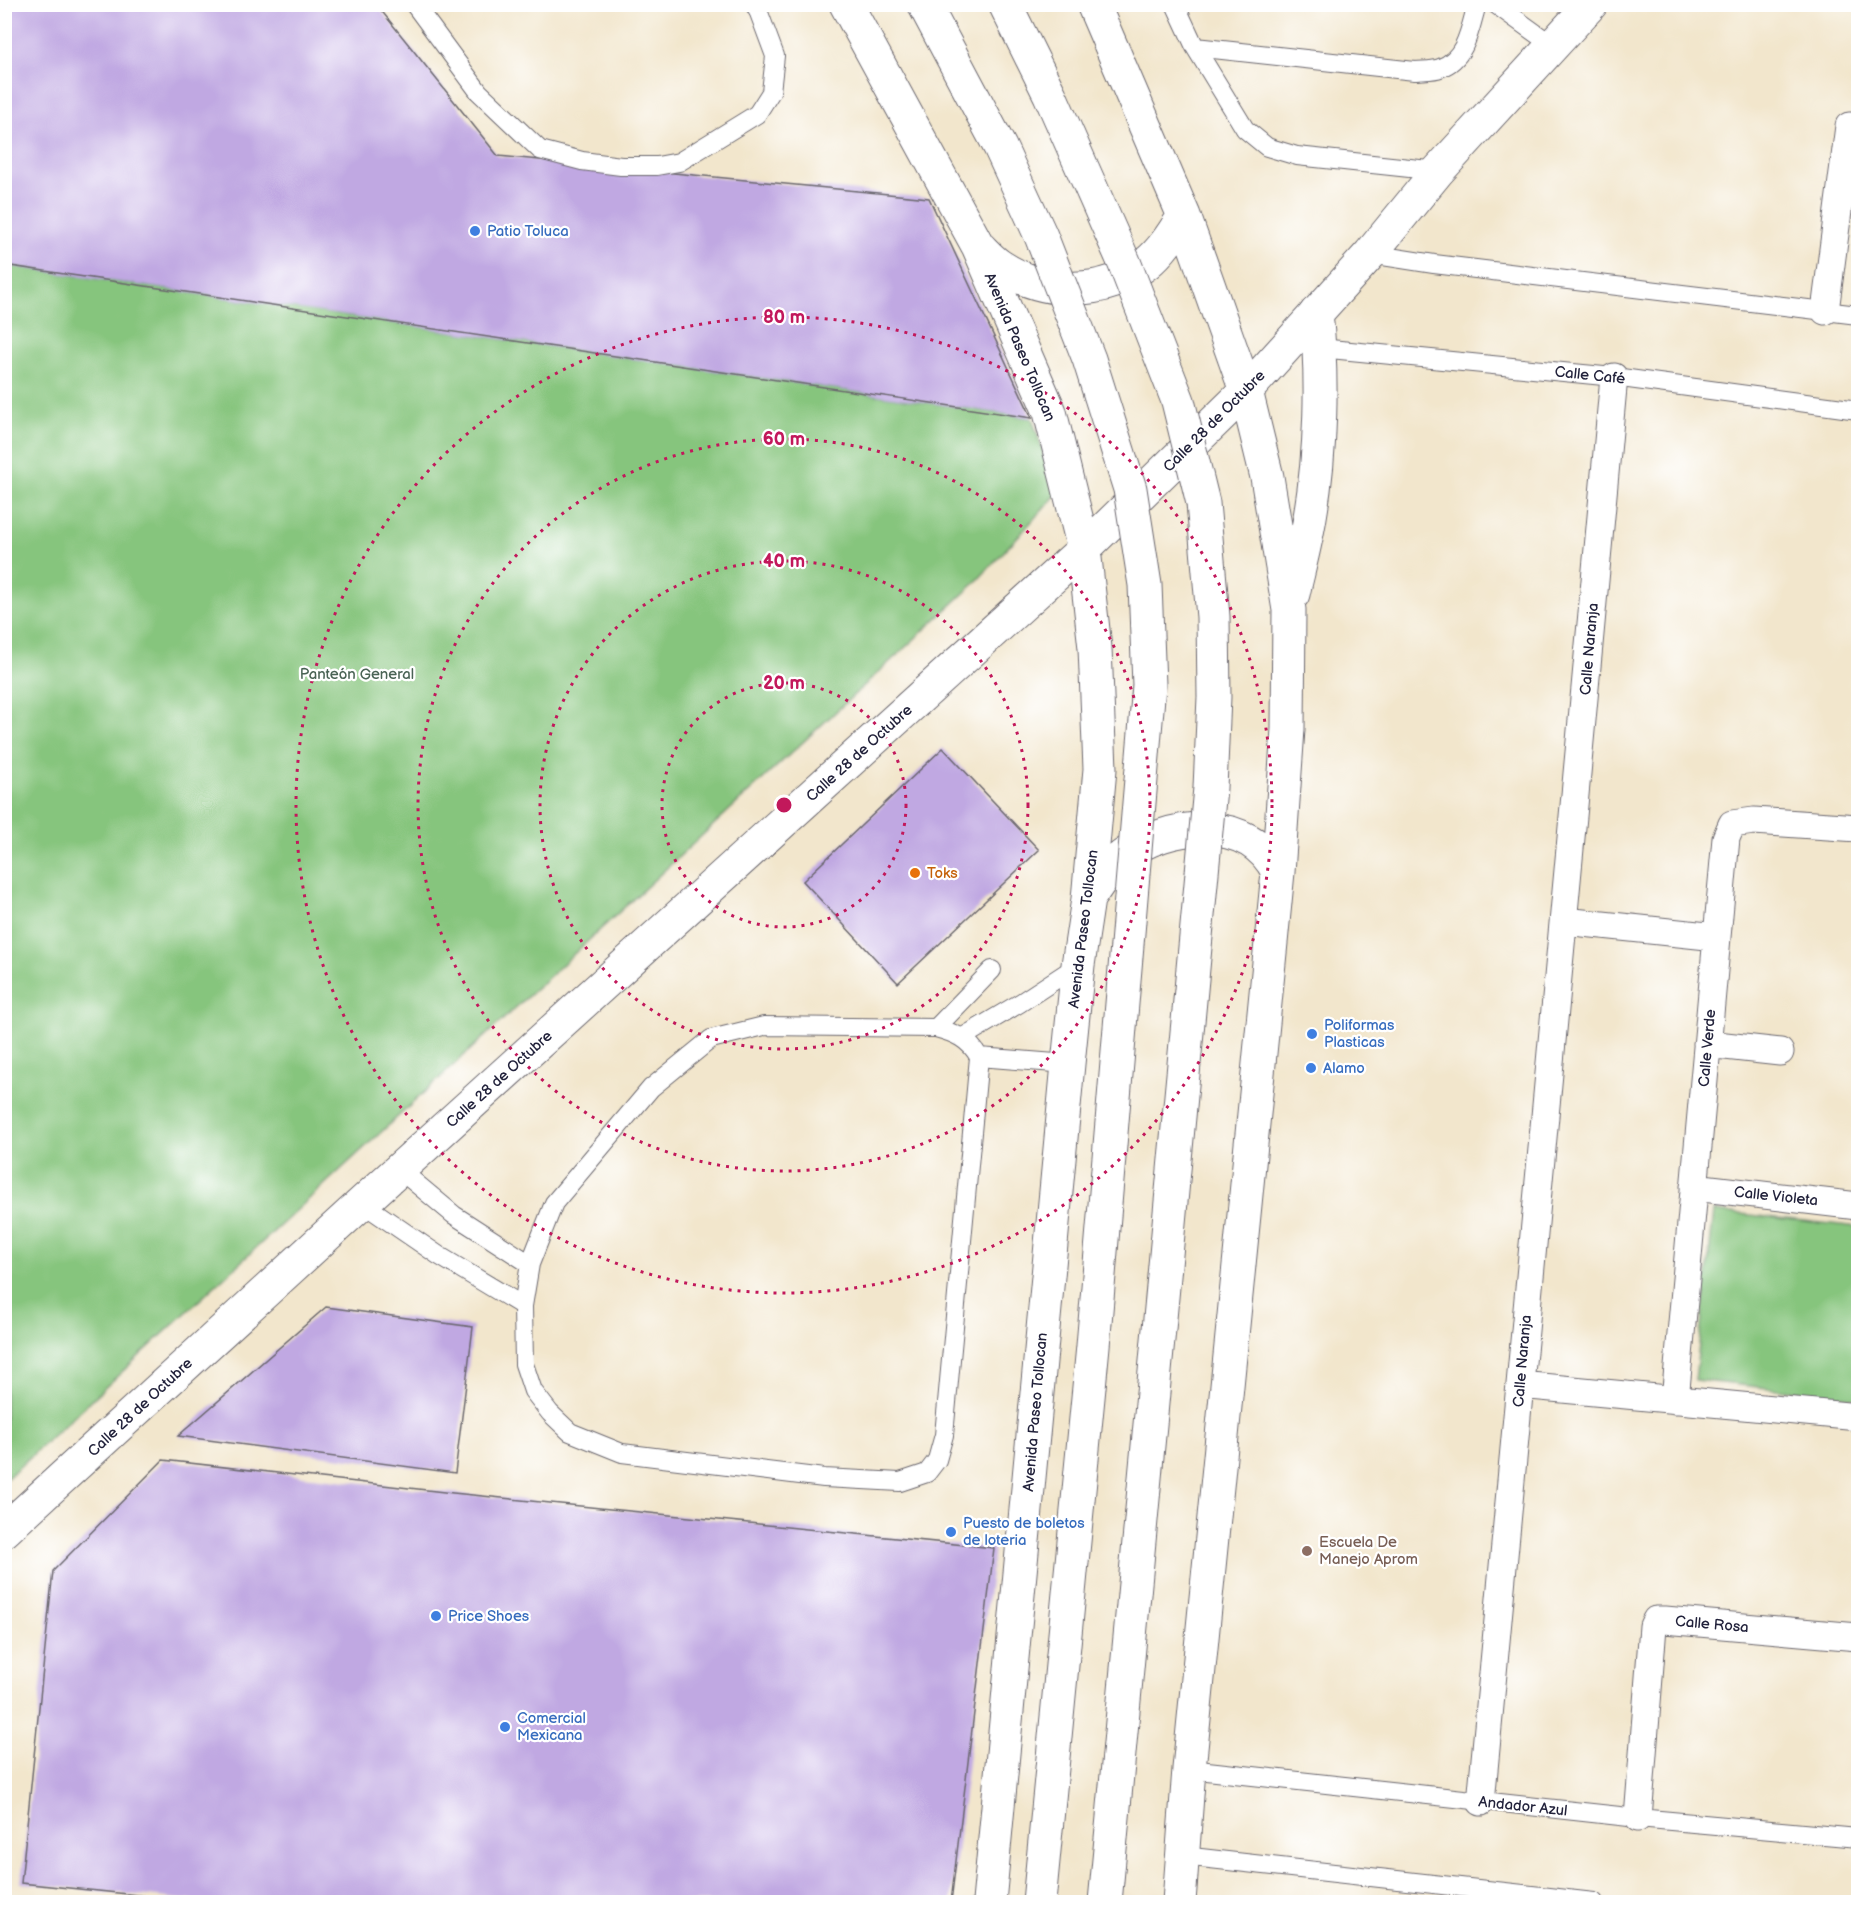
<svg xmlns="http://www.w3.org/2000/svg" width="1863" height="1907" font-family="'Balsamiq Sans',sans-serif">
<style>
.green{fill:#86c57d;stroke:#54745c;stroke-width:1.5}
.building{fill:#c0a8e2}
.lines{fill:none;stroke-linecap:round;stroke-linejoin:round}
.service-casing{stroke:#6b676e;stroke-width:20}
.pedestrian-casing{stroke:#6b676e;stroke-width:29}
.minor-casing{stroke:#6b676e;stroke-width:35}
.tertiary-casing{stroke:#6b676e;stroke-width:35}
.secondary-casing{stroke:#6b676e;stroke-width:35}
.service{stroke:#fff;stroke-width:18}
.pedestrian{stroke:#fff;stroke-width:27}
.minor{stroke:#fff;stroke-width:33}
.tertiary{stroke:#fff;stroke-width:33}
.secondary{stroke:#fff;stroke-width:33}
.trunk-bridge-casing{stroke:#6b676e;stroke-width:35;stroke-linecap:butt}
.trunk-bridge{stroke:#fff;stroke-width:33}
.ring{fill:none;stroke:#c2185b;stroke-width:3;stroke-dasharray:3 6}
.shop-dot{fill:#3f7fe0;stroke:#fff;stroke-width:2}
.food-dot{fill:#e8710a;stroke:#fff;stroke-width:2}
.education-dot{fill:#8d6e63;stroke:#fff;stroke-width:2}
.labels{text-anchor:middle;stroke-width:4.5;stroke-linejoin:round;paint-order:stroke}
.shop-label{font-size:15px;fill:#366cbe;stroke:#fff;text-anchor:start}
.street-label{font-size:15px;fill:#22223b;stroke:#fff}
.park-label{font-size:15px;fill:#4a6355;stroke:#fff}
.food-label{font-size:15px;fill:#c56008;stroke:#fff;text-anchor:start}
.education-label{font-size:15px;fill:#785e54;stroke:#fff;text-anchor:start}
.centre{fill:#c2185b;stroke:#fff;stroke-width:3}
.ring-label{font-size:18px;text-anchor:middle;font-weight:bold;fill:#c2185b;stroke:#fff;stroke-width:4.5;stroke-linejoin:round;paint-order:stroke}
</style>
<rect width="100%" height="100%" fill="#fff"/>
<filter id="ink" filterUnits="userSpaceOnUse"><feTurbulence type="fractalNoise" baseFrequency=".0167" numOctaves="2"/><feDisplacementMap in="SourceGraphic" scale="12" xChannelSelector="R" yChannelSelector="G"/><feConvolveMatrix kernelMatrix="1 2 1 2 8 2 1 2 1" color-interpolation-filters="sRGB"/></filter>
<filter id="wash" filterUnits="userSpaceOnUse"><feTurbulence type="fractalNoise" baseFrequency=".008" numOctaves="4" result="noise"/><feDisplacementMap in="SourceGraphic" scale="24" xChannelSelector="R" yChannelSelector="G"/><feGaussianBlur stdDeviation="1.35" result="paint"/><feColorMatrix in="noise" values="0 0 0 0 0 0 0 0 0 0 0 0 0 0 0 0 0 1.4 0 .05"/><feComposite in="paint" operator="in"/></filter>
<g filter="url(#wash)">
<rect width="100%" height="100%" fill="#f2e6cc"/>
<!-- green -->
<path class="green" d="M5 265 1032 418 1057 494 975 583 5 1480Z
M1714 1211 1858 1227V1398L1695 1380Z"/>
<g id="blocks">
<!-- building -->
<path class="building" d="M4 4H376L498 156 929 198 1032 418 4 265Z
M943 748 1039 850 898 983 803 881Z
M326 1307 473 1327 455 1473 178 1436Z
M163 1460 453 1493 994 1548 951 1902H205L21 1883 53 1571Z"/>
</g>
</g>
<g filter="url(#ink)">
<use href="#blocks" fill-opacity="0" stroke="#6b676e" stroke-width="1.5"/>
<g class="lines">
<defs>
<path id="service" d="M414 4 479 92 540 150 582 161 621 166H657L679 162 757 114 771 92 775 56 759 13 754 4
M1175 4 1195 47 1245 129 1267 147 1297 156 1438 171
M1495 4 1552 45
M1195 47 1415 71C1423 70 1433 71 1440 68 1466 59 1470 29 1477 4
M1370 254 1434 264 1858 315
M1320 348 1614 377 1858 410
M764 1026 936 1028C955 1033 969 1039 979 1057L944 1435 937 1460 927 1473 900 1482 824 1478 622 1453 570 1432 550 1413 533 1391 524 1364 523 1306 530 1264 554 1203 651 1088 711 1039Z
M936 1028 992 970
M963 1037 1020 1003 1078 965
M979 1057 1068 1064
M400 1170 454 1215 530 1264
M362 1203 438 1255 523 1306
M1189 1769 1638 1818 1858 1838
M1183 1856 1594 1902"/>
<path id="pedestrian" d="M1825 311 1849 126
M1564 921 1717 937
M1707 1044 1780 1052
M1694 1187 1858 1206
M1520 1385 1858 1417
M1675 1400 1726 838 1732 824 1754 821 1858 828
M1481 1802 1614 377
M1638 1818 1653 1626 1656 1620H1665L1858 1637"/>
<path id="minor" d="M4 1531 362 1203 1084 549"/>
<path id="tertiary" d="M1084 549 1246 391 1370 254 1438 171 1591 4"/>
<path id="secondary" d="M846 4 978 246 1050 412 1084 549 1095 648 1100 769 1088 899 1078 965 1068 1064 989 1902
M1093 4 1184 216 1246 391 1267 477 1289 610 1288 729 1278 872 1189 1769 1179 1902
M979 247C986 254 992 261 1000 266 1044 295 1104 297 1147 263 1163 250 1173 233 1184 216
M1293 594C1299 568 1306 542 1310 517 1321 452 1323 377 1316 313
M1088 899C1098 884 1108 868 1123 856 1168 821 1249 814 1278 872"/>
</defs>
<!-- service casing -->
<use href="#service" class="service-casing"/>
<!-- pedestrian casing -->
<use href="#pedestrian" class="pedestrian-casing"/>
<!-- minor casing -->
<use href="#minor" class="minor-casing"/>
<!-- tertiary casing -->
<use href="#tertiary" class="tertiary-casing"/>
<!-- secondary casing -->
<use href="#secondary" class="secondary-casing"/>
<!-- service -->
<use href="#service" class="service"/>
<!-- pedestrian -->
<use href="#pedestrian" class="pedestrian"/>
<!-- minor -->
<use href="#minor" class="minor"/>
<!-- tertiary -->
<use href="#tertiary" class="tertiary"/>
<!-- secondary -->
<use href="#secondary" class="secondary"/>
<defs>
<path id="trunk-bridge" d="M924 4 1000 147 1041 236 1089 359 1130 489 1145 585 1149 685 1093 1346 1039 1902
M1005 4 1050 95 1124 262 1178 401 1203 503 1213 617 1214 697 1210 788 1105 1902"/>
</defs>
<!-- trunk-bridge casing -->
<use href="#trunk-bridge" class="trunk-bridge-casing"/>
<!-- trunk-bridge -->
<use href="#trunk-bridge" class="trunk-bridge"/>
</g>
</g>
<!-- distance rings -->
<g class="ring">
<circle cx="784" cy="805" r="122"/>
<circle cx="784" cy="805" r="244"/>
<circle cx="784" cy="805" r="366"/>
<circle cx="784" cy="805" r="488"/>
</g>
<!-- markers -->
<g class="shop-dot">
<circle cx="475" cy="231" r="6"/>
<circle cx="1312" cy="1034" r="6"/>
<circle cx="1311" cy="1068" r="6"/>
<circle cx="951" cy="1532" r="6"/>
<circle cx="436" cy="1616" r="6"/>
<circle cx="505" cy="1727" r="6"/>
</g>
<circle class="food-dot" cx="915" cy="873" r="6"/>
<circle class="education-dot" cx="1307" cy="1551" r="6"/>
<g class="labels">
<!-- shop labels -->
<g class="shop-label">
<text x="487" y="236">Patio Toluca</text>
<text x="1324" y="1030">Poliformas<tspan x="1324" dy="17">Plasticas</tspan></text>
<text x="1323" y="1073">Alamo</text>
<text x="963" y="1528">Puesto de boletos<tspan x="963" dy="17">de loteria</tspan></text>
<text x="448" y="1621">Price Shoes</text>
<text x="517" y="1723">Comercial<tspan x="517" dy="17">Mexicana</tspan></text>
</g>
<!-- street labels -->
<g class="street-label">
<text transform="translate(1020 347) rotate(67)" y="5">Avenida Paseo Tollocan</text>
<text transform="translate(1590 375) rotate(6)" y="5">Calle Café</text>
<text transform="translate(1214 421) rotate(-45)" y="5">Calle 28 de Octubre</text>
<text transform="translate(1589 649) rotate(-85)" y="5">Calle Naranja</text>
<text transform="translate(859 753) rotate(-42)" y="5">Calle 28 de Octubre</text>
<text transform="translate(1083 929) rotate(-83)" y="5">Avenida Paseo Tollocan</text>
<text transform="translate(1707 1048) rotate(-85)" y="5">Calle Verde</text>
<text transform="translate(499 1079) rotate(-42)" y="5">Calle 28 de Octubre</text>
<text transform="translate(1776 1196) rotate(6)" y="5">Calle Violeta</text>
<text transform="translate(1522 1361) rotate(-85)" y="5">Calle Naranja</text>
<text transform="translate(140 1407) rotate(-43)" y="5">Calle 28 de Octubre</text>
<text transform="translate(1035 1412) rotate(-85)" y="5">Avenida Paseo Tollocan</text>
<text transform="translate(1712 1624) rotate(5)" y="5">Calle Rosa</text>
<text transform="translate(1523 1806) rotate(6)" y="5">Andador Azul</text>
</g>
<!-- park labels -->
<g class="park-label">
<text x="357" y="679">Panteón General</text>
</g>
<!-- food labels -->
<g class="food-label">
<text x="927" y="878">Toks</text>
</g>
<!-- education labels -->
<g class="education-label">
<text x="1319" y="1547">Escuela De<tspan x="1319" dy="17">Manejo Aprom</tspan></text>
</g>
</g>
<circle cx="784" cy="805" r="9" class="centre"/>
<g class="ring-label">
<text x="784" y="323">80 m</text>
<text x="784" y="445">60 m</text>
<text x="784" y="567">40 m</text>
<text x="784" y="689">20 m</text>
</g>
<!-- margin -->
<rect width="1863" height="1907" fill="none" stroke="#fff" stroke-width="24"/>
</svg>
